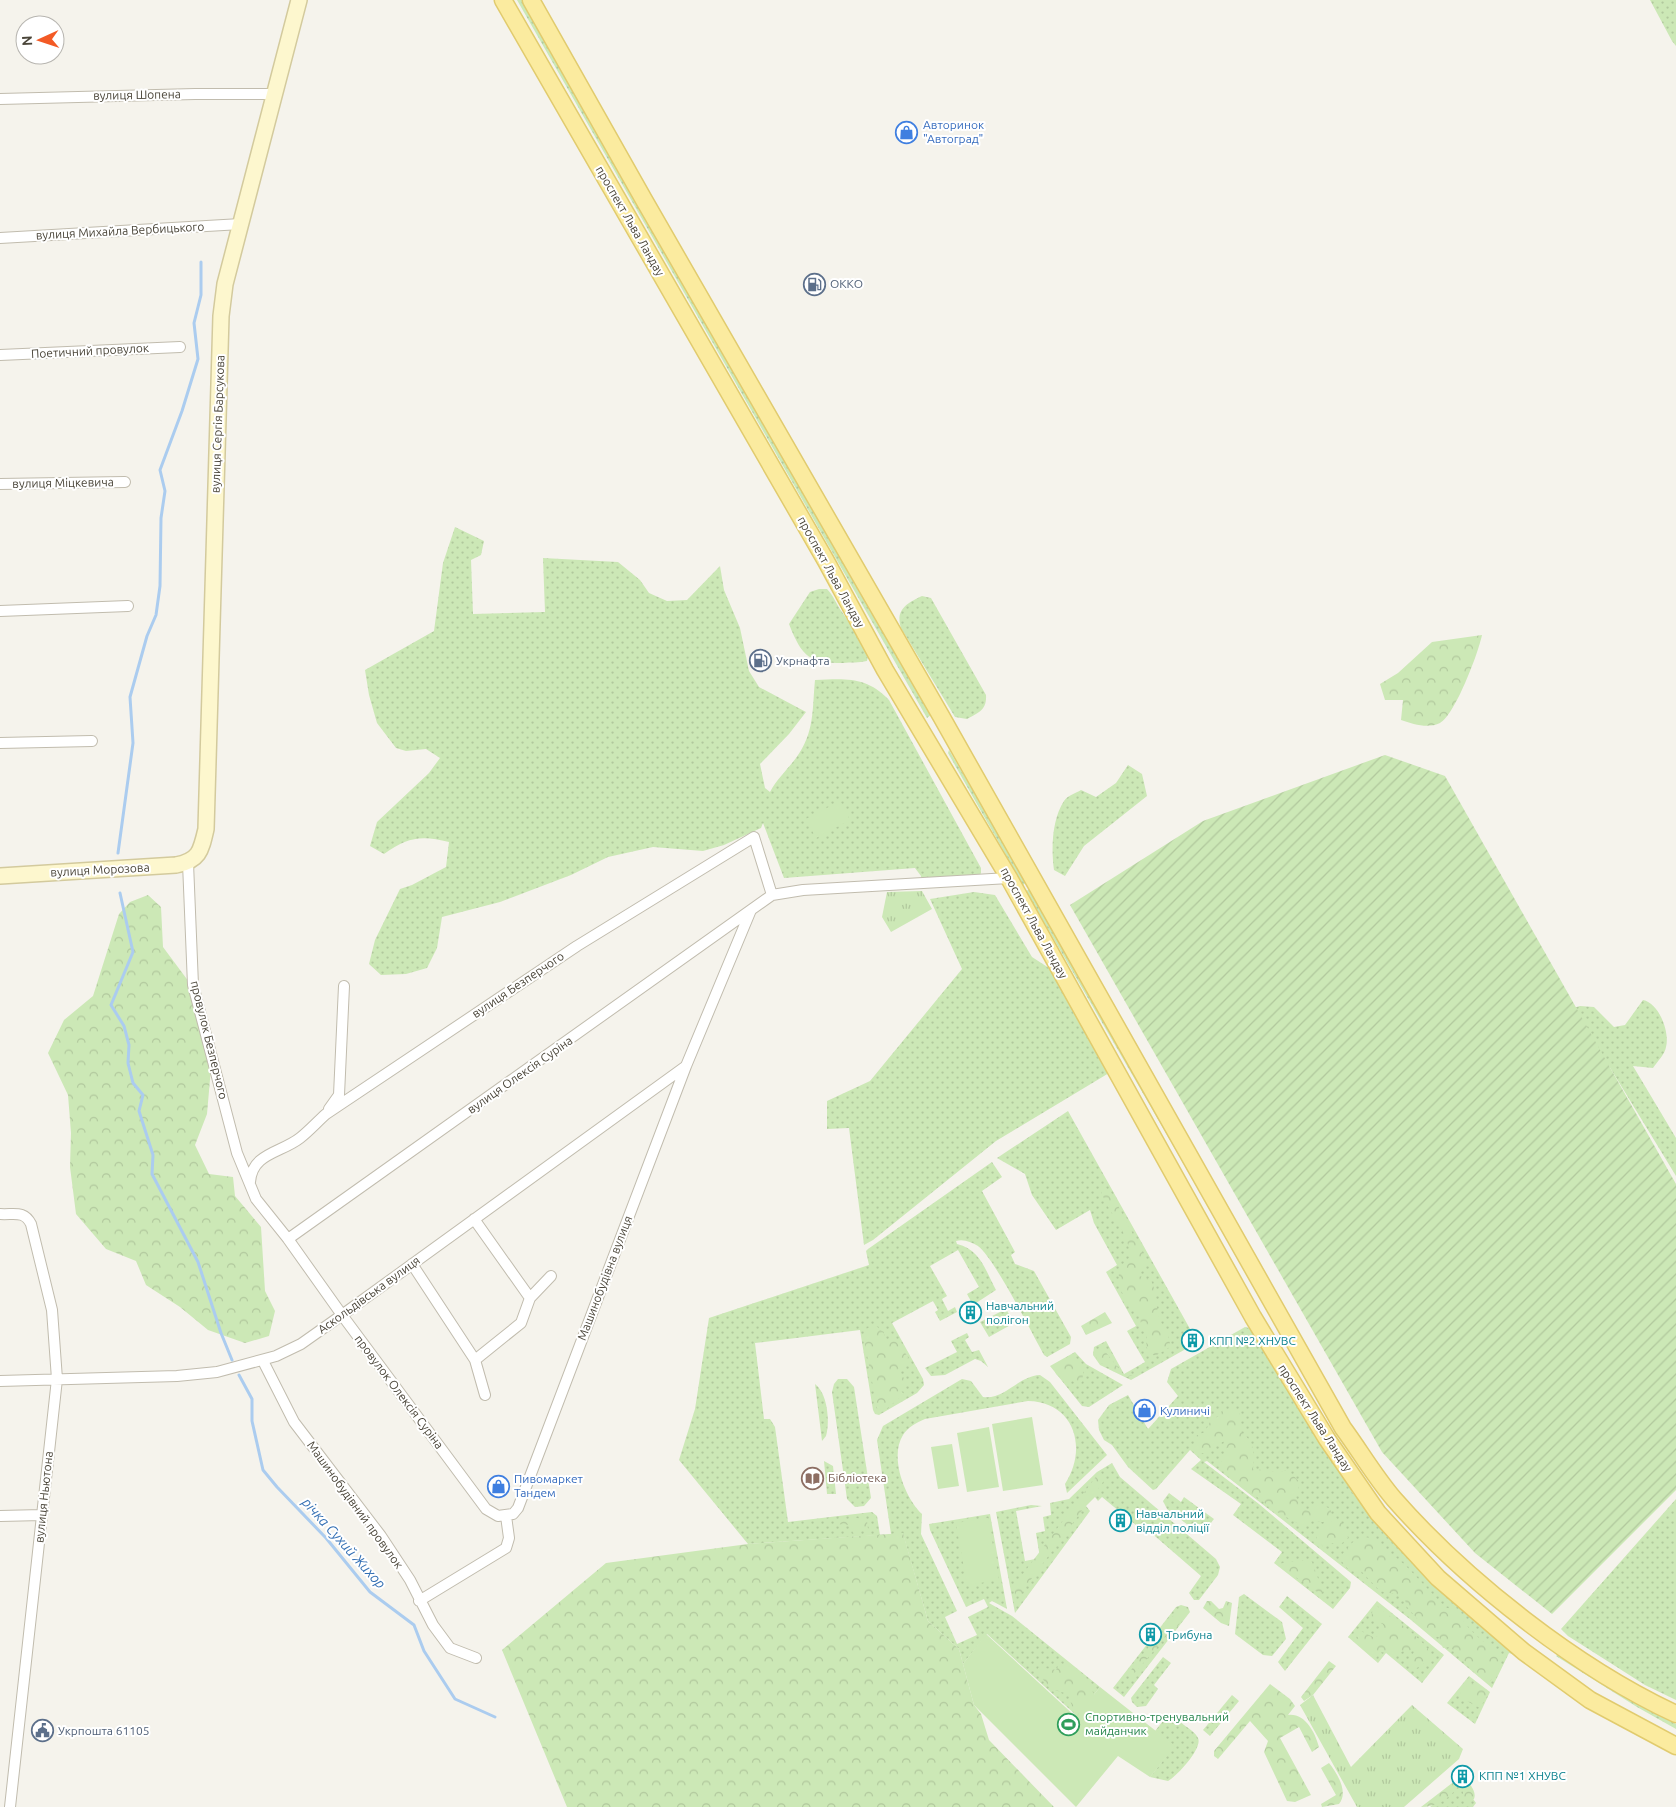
<svg xmlns="http://www.w3.org/2000/svg" width="1676" height="1807" font-family="Ubuntu,sans-serif">
<style>
.grass{fill:url(#grass-dots)}
.forest{fill:url(#forest-crowns)}
.park{fill:url(#park-tufts)}
.garden{fill:url(#garden-furrows)}
.pitch{fill:#cce8b6}
.lines{fill:none;stroke-linecap:round;stroke-linejoin:round}
.stream{stroke:#abccef;stroke-width:3}
.street-casing{stroke:#c1bcae;stroke-width:12}
.secondary-casing{stroke:#d3ca9d;stroke-width:18}
.primary-casing{stroke:#e1cb6e;stroke-width:19}
.street{stroke:#fff;stroke-width:10}
.secondary{stroke:#fdf7ce;stroke-width:15}
.primary{stroke:#fbeb9f;stroke-width:16}
.labels{text-anchor:middle;stroke-width:4;stroke-linejoin:round;paint-order:stroke}
.street-label{font-size:12px;fill:#4a4539;stroke:#fff}
.shop-label{font-size:12px;fill:#366cbe;stroke:#fff;text-anchor:start}
.service-label{font-size:12px;fill:#4e5e75;stroke:#fff;text-anchor:start}
.culture-label{font-size:12px;fill:#0d838f;stroke:#fff;text-anchor:start}
.education-label{font-size:12px;fill:#785e54;stroke:#fff;text-anchor:start}
.leisure-label{font-size:12px;fill:#27864d;stroke:#fff;text-anchor:start}
.water-label{font-size:14px;font-style:italic;fill:#3470b4;stroke:#fff}
</style>
<defs>
<pattern id="grass-dots" width="8" height="8" patternUnits="userSpaceOnUse" patternTransform="scale(1.25)"><rect width="8" height="8" fill="#cce8b6"/><path d="M2 2h.1M6 6h.1" fill="none" stroke="#b1c89d" stroke-width="1.8" stroke-linecap="round"/></pattern>
<pattern id="forest-crowns" width="20" height="18" patternUnits="userSpaceOnUse" patternTransform="scale(1.25)"><rect width="20" height="18" fill="#cce8b6"/><path d="M2 6a3 3 0 1 1 6 0M12 15a3 3 0 1 1 6 0" fill="none" stroke="#b1c89d"/></pattern>
<pattern id="park-tufts" width="24" height="20" patternUnits="userSpaceOnUse" patternTransform="scale(1.25)"><rect width="24" height="20" fill="#cce8b6"/><path d="M3 7l-1-3M5 7V3M7 7l1-3M15 17l-1-3M17 17v-4M19 17l1-3" fill="none" stroke="#b1c89d"/></pattern>
<pattern id="garden-furrows" width="10" height="10" patternUnits="userSpaceOnUse" patternTransform="scale(1.25)"><rect width="10" height="10" fill="#cce8b6"/><path d="M-1 1l2-2M0 10L10 0M9 11l2-2" fill="none" stroke="#b1c89d"/></pattern>
</defs>
<rect width="100%" height="100%" fill="#f5f3ec"/>
<!-- grass -->
<path class="grass" d="M517 0H523L931 715 927 718Z
M1650 0H1676V46L1672 41Z
M455 527 484 541 481 555 471 560 473 614 545 612 543 558 618 562 640 580 649 593 667 601 687 600 720 566 724 590 740 628 749 671 759 687 806 712 789 734 760 764 765 788 770 792C777 779 787 770 796 758 815 732 812 710 815 680 846 679 866 676 889 700L981 868V873L977 880 921 883V876L915 868 784 878 763 823 761 828 724 845 703 851 653 847 608 857 571 875 500 902 442 917 437 948 427 968 406 974 381 975 369 964 375 940 400 889 412 885 446 867 449 842C422 835 407 837 384 854L370 846 377 822 429 773 440 758 426 749 406 751 396 748 377 723 369 695 365 670 434 631 443 563Z
M819 589H827C834 596 836 604 842 612 851 626 860 636 869 651L867 661C859 663 851 662 843 663 809 663 802 657 789 624L810 592Z
M922 596 931 598 986 695C987 710 978 713 967 719L955 717 901 628C895 610 907 603 922 596Z
M949 750 1027 882 1023 885 948 753Z
M1128 765 1142 774 1147 796 1084 846 1065 876 1054 870C1051 849 1052 819 1064 801 1067 796 1076 793 1081 790L1096 797 1116 783Z
M1030 889 1260 1296 1026 891Z
M974 892 995 895 1032 957 1049 968 1109 1073 996 1141 873 1240 864 1245 849 1128 827 1129V1101L870 1081 962 969 930 899Z
M1643 1000C1659 1003 1670 1032 1666 1047 1665 1054 1657 1062 1653 1068L1633 1066 1676 1138V1176L1609 1066 1550 1015 1580 1006 1594 1007 1614 1027 1625 1025Z
M1068 1111 1194 1336 1188 1339 1191 1346 1131 1380 1100 1365 1093 1355 1094 1347 1106 1341 1124 1374 1145 1362 1127 1331 1136 1326 1106 1272 1117 1265 1094 1223 1090 1210 1056 1230 1032 1195 1025 1174 997 1158Z
M992 1162 1002 1177 982 1191 1015 1252 1011 1255 1015 1264 1034 1271 1071 1337 1070 1344 1047 1357 1044 1355C1031 1332 995 1259 978 1246 971 1242 964 1239 956 1241L957 1244C981 1250 985 1270 996 1290L973 1305 967 1294 979 1287 958 1250 930 1266 947 1296 942 1299 948 1311 955 1307 957 1312 940 1321 935 1312 938 1310 933 1301 892 1323 923 1379 924 1385 917 1393 879 1415 875 1414 873 1410 860 1330 755 1343 764 1419H770L775 1427 788 1522 872 1512 877 1516 880 1535 748 1544 679 1460 695 1409 709 1318 869 1265 866 1251 868 1249Z
M1006 1309 1014 1323 989 1337 980 1322Z
M1245 1327 1253 1329 1349 1479 1352 1492 1375 1523 1384 1525 1515 1655 1509 1653 1492 1688 1411 1620 1207 1461 1204 1462 1259 1504 1351 1582 1350 1588 1333 1609 1274 1563 1282 1552 1233 1515 1241 1504 1191 1469 1201 1460 1190 1450 1156 1489 1153 1490 1128 1467 1112 1445 1104 1440 1099 1430 1098 1420 1109 1405 1128 1395 1148 1429 1178 1396 1167 1382 1171 1369Z
M967 1333 969 1337 965 1340 972 1352 979 1350 988 1367 981 1361 975 1359 945 1375 931 1376 925 1368 957 1352 951 1341Z
M1075 1352 1086 1364 1123 1385 1089 1407 1082 1406 1050 1366Z
M1040 1375 1050 1382 1107 1455 1067 1493 1065 1484C1088 1449 1075 1402 1028 1401L925 1419C916 1423 908 1427 903 1435 889 1457 905 1498 922 1514L921 1534 957 1611 945 1617 957 1644 977 1635 968 1617 988 1607 984 1599 966 1607 930 1530 929 1524 990 1514 1007 1609 992 1601 989 1603 1012 1616 1100 1687 1077 1716 987 1634 963 1664 959 1649 928 1621 903 1534H891L877 1440 883 1426 962 1379 971 1381 983 1397C1005 1400 1018 1376 1040 1375Z
M838 1379H847L854 1387 871 1498 864 1506 855 1507 847 1499 832 1392 834 1384Z
M815 1384C828 1394 830 1422 826 1436L822 1441Z
M824 1461 833 1466 836 1494H827Z
M1112 1463 1120 1477 1216 1559 1220 1567 1218 1575 1199 1600H1194L1189 1593 1201 1576 1141 1524 1137 1526 1102 1497 1098 1501 1095 1497 1086 1506 1090 1511 1015 1613 996 1512 1031 1505 1042 1506 1016 1511 1025 1561 1040 1558 1036 1533 1045 1531 1043 1517 1051 1515 1050 1503 1069 1499 1097 1472Z
M1169 1493 1181 1502 1184 1497 1214 1519 1201 1535 1167 1509 1163 1501Z
M1676 1499V1700L1645 1685 1568 1636 1561 1629Z
M1244 1594 1282 1622 1286 1639 1272 1656 1263 1655 1235 1634 1239 1597Z
M1287 1596 1322 1624 1285 1671 1278 1662 1303 1628 1279 1607Z
M1377 1601 1444 1655 1422 1683 1386 1653 1378 1663 1348 1637Z
M1181 1605 1188 1607 1190 1612 1124 1697 1113 1688 1176 1607Z
M1559 1653 1639 1704 1676 1724V1729L1637 1707 1556 1656Z
M1163 1657 1171 1663 1154 1685 1158 1689 1146 1706 1137 1707 1132 1702 1131 1698Z
M1469 1676 1490 1692 1475 1724 1447 1703Z
M1232 1695 1239 1701 1210 1736 1203 1730Z
M1167 1716C1174 1716 1178 1720 1184 1725 1188 1728 1196 1733 1198 1738 1203 1748 1177 1776 1168 1781L1150 1777 1174 1746 1155 1731Z
M1456 1784 1464 1786 1476 1803 1473 1807H1430Z"/>
<!-- forest -->
<path class="forest" d="M1482 635C1478 654 1455 715 1440 723 1428 729 1413 724 1401 720L1403 700H1385L1380 684 1398 673 1432 642Z
M148 895 161 907 163 947 189 982 211 1068 207 1114 195 1145 209 1174 233 1177 235 1196 261 1227 265 1291 275 1311 269 1336 245 1343 208 1330 180 1307 146 1285 136 1261 106 1249 76 1214 70 1167 71 1133 68 1095 48 1053 64 1020 93 996 119 914 130 902Z
M1104 1187 1110 1191 1147 1261 1139 1276 1150 1279C1157 1291 1155 1300 1158 1313 1160 1326 1171 1334 1170 1347L1155 1356C1145 1351 1146 1346 1147 1336 1139 1328 1142 1315 1135 1307 1133 1304 1131 1305 1128 1302 1120 1294 1118 1279 1119 1268L1130 1257C1130 1233 1108 1213 1101 1191Z
M1105 1312 1112 1323 1086 1335 1081 1326Z
M874 1324 883 1332 887 1340H896L908 1357 907 1363 898 1369 907 1383 901 1391 904 1394 884 1411 878 1413 865 1344V1330Z
M1097 1349 1104 1350 1123 1374 1133 1375 1127 1377 1099 1362 1093 1352Z
M1069 1356 1075 1357 1084 1367 1082 1382 1077 1385 1073 1381 1065 1382 1056 1374 1053 1366Z
M1234 1409 1240 1414 1239 1431C1254 1440 1255 1452 1253 1469L1280 1472 1286 1470C1299 1481 1302 1479 1296 1497L1302 1509 1309 1511 1319 1504 1331 1509V1517C1326 1524 1320 1522 1312 1521L1306 1525H1301L1275 1511 1220 1468 1219 1464 1226 1457 1227 1439 1206 1453H1197L1193 1437 1205 1432 1211 1420 1219 1416 1223 1409Z
M1101 1473 1105 1479 1101 1485 1021 1593 1015 1595 1014 1586 1098 1474Z
M857 1518 867 1521 868 1529 853 1533 850 1525 836 1524V1522Z
M1336 1518 1345 1526 1348 1538 1341 1544 1330 1543 1324 1548 1317 1539 1316 1533Z
M903 1533 928 1621 959 1649 974 1705 981 1714 989 1740 1054 1807H567L502 1650 606 1563 748 1544Z
M1364 1537 1371 1538 1388 1555H1393L1406 1566 1441 1603 1447 1608 1457 1609C1462 1623 1473 1633 1485 1643 1492 1649 1497 1650 1502 1659L1497 1674 1488 1683 1450 1647 1443 1648 1439 1637 1432 1636 1407 1607 1404 1596 1380 1591 1361 1571 1348 1569 1339 1558 1353 1542Z
M1303 1560 1312 1562 1323 1592 1320 1594 1284 1569 1282 1563Z
M1207 1601H1211L1219 1609 1223 1608 1226 1601 1232 1603 1229 1626 1221 1623 1203 1608Z
M1376 1605C1395 1622 1420 1634 1433 1657L1414 1670 1409 1662 1415 1650 1403 1651 1397 1655 1381 1652 1375 1659C1365 1653 1361 1644 1356 1634L1361 1631 1375 1638 1380 1634 1383 1624 1371 1619 1373 1607Z
M1181 1608H1185C1186 1619 1171 1637 1161 1639L1160 1636 1176 1611Z
M1155 1643 1158 1646 1133 1675 1128 1674 1151 1644Z
M1329 1661 1336 1666 1313 1695 1304 1701 1301 1697Z
M1060 1663 1071 1667 1091 1688 1121 1756 1075 1715 1068 1694 1051 1689 1036 1671 1039 1667 1056 1670Z
M1471 1682 1487 1690 1486 1698 1480 1708 1465 1700 1460 1692Z
M1270 1684 1290 1699 1295 1706 1288 1715C1305 1713 1315 1732 1319 1747L1312 1752 1299 1727 1280 1738 1311 1795 1295 1802 1287 1801 1264 1752 1268 1741 1250 1721 1218 1759 1214 1756V1751Z
M1329 1763C1337 1773 1349 1792 1339 1804L1322 1807 1321 1804 1336 1795 1321 1768Z
M1460 1777H1464C1469 1783 1477 1791 1474 1799L1467 1802 1463 1799V1792L1458 1786C1450 1799 1436 1807 1421 1807Z"/>
<!-- park -->
<path class="park" d="M922 891 932 909 891 932 882 917 887 892Z
M1313 1695 1351 1767 1412 1705 1463 1749 1459 1759 1404 1807H1357L1300 1705Z"/>
<!-- garden -->
<path class="garden" d="M1385 755 1445 776 1676 1184V1490L1552 1614 1475 1553 1382 1452 1070 905 1203 821Z"/>
<!-- pitch -->
<path class="pitch" d="M840 801 850 820 816 838 806 819Z
M1032 1417 1043 1485 1003 1491 992 1424Z
M989 1427 999 1487 967 1492 957 1433Z
M952 1444 959 1486 938 1489 931 1447Z
M988 1518 999 1580 967 1585 956 1523Z
M986 1634 1076 1717 1100 1687 1175 1746 1150 1777 1118 1756 1076 1807 974 1705 963 1664Z"/>
<g class="lines">
<!-- stream -->
<path class="stream" d="M118 853 133 743 130 697 147 636 156 615 160 586 161 518 165 491 160 470 182 411 198 359 194 323 201 295V262
M120 893 133 952 111 1005 124 1026 129 1045 128 1063 133 1083 143 1095 139 1111 153 1155 152 1174 198 1262 221 1333 232 1360
M239 1375 252 1399V1421L263 1470 277 1487 326 1538 370 1592 414 1625 424 1651 455 1699 495 1717"/>
<defs>
<path id="street" d="M0 99 195 94H275
M0 238 241 224
M0 355 180 347
M0 484 125 482
M0 611 128 606
M0 743 92 741
M188 863 193 985 237 1153 256 1199 288 1239 342 1315 486 1509 498 1516 513 1514 518 1508 686 1066 751 910
M329 1109 339 1095 344 986
M250 1182C252 1153 281 1153 300 1138 309 1131 317 1122 326 1114L577 946 754 837 772 895
M0 1214C14 1215 24 1210 31 1224L52 1310 57 1379 10 1807
M474 1219 530 1298
M288 1239 772 895 803 890 1009 878
M412 1264 475 1360
M263 1361 294 1422 381 1536 410 1580 433 1625 450 1648 476 1658
M0 1381 177 1376 217 1372 276 1356 301 1344 342 1315 686 1066
M485 1395 475 1360 521 1323 530 1298 551 1276
M0 1516 42 1515
M419 1601 506 1548 509 1538 506 1516"/>
<path id="secondary" d="M0 876 176 865C199 861 201 851 206 829L221 316 225 284 299 0"/>
<path id="primary" d="M503 0 826 561 885 670 1009 878 1253 1317 1327 1439 1378 1513 1438 1578 1524 1652 1590 1700 1676 1746
M531 0 644 200 941 716 1343 1428C1360 1451 1375 1477 1394 1499 1466 1581 1577 1668 1676 1714"/>
</defs>
<!-- street casing -->
<use href="#street" class="street-casing"/>
<!-- secondary casing -->
<use href="#secondary" class="secondary-casing"/>
<!-- primary casing -->
<use href="#primary" class="primary-casing"/>
<!-- street -->
<use href="#street" class="street"/>
<!-- secondary -->
<use href="#secondary" class="secondary"/>
<!-- primary -->
<use href="#primary" class="primary"/>
</g>
<!-- icons -->
<defs>
<symbol id="shop-ring" viewBox="-11 -11 22 22"><circle r="9.5" fill="#fff" stroke="#3f7fe0" stroke-width="1.5"/><path d="M-5-2.5h2.3a2.7 3.5 0 0 1 5.4 0H5L5.5 6h-11ZM-1.5-2.5h3a1.5 2.3 0 0 0-3 0Z" fill="#3f7fe0"/></symbol>
<symbol id="fuel-ring" viewBox="-11 -11 22 22"><circle r="9.5" fill="#fff" stroke="#5c6f8a" stroke-width="1.5"/><path d="M-5.5-6h7V0h2V4h1.3V-2.5L3-4.5l.8-.8L6-3V5H2.5V1h-1V6h-7ZM-4.2-4.7v3.2H.2V-4.7Z" fill="#5c6f8a"/></symbol>
<symbol id="building-ring" viewBox="-11 -11 22 22"><circle r="9.5" fill="#fff" stroke="#0f9aa8" stroke-width="1.5"/><path d="M-4-6H4V6H1V3H-1V6H-4ZM-2.5-4.3h1.7v1.8h-1.7ZM.8-4.3h1.7v1.8H.8ZM-2.5-1h1.7V.8h-1.7ZM.8-1h1.7V.8H.8Z" fill="#0f9aa8"/></symbol>
<symbol id="library-ring" viewBox="-11 -11 22 22"><circle r="9.5" fill="#fff" stroke="#8d6e63" stroke-width="1.5"/><path d="M-6-4Q-3-5.5-.7-3.5V5Q-3 3-6 4ZM6-4Q3-5.5 .7-3.5V5Q3 3 6 4Z" fill="#8d6e63"/></symbol>
<symbol id="stadium-ring" viewBox="-11 -11 22 22"><circle r="9.5" fill="#fff" stroke="#2e9e5b" stroke-width="1.5"/><path d="M0-5a6.5 5 0 1 0 0 10a6.5 5 0 1 0 0-10ZM-3.5-1.8h7v3.6h-7Z" fill="#2e9e5b"/></symbol>
<symbol id="civic-ring" viewBox="-11 -11 22 22"><circle r="9.5" fill="#fff" stroke="#5c6f8a" stroke-width="1.5"/><path d="M-.6-6.5H3V-4.5H.6V-3L4-1V1h2V6H-6V1h2V-1L-.6-3ZM-1.2 2.5V6h2.4V2.5Z" fill="#5c6f8a"/></symbol>
</defs>
<g fill-rule="evenodd">
<use href="#shop-ring" x="894" y="120" width="25" height="25"/>
<use href="#fuel-ring" x="802" y="272" width="25" height="25"/>
<use href="#fuel-ring" x="748" y="648" width="25" height="25"/>
<use href="#building-ring" x="958" y="1300" width="25" height="25"/>
<use href="#building-ring" x="1180" y="1328" width="25" height="25"/>
<use href="#shop-ring" x="1132" y="1398" width="25" height="25"/>
<use href="#library-ring" x="800" y="1466" width="25" height="25"/>
<use href="#shop-ring" x="486" y="1474" width="25" height="25"/>
<use href="#building-ring" x="1108" y="1508" width="25" height="25"/>
<use href="#building-ring" x="1138" y="1622" width="25" height="25"/>
<use href="#stadium-ring" x="1056" y="1712" width="25" height="25"/>
<use href="#civic-ring" x="30" y="1718" width="25" height="25"/>
<use href="#building-ring" x="1450" y="1764" width="25" height="25"/>
</g>
<g class="labels">
<!-- street labels -->
<g class="street-label">
<text transform="translate(137 95) rotate(-1)" y="4">вулиця Шопена</text>
<text transform="translate(630 221) rotate(60)" y="4">проспект Льва Ландау</text>
<text transform="translate(120 231) rotate(-3)" y="4">вулиця Михайла Вербицького</text>
<text transform="translate(90 351) rotate(-3)" y="4">Поетичний провулок</text>
<text transform="translate(218 424) rotate(-88)" y="4">вулиця Сергія Барсукова</text>
<text transform="translate(63 483) rotate(-1)" y="4">вулиця Міцкевича</text>
<text transform="translate(831 572) rotate(61)" y="4">проспект Льва Ландау</text>
<text transform="translate(100 870) rotate(-3)" y="4">вулиця Морозова</text>
<text transform="translate(1034 923) rotate(61)" y="4">проспект Льва Ландау</text>
<text transform="translate(518 985) rotate(-34)" y="4">вулиця Безперчого</text>
<text transform="translate(209 1040) rotate(76)" y="4">провулок Безперчого</text>
<text transform="translate(520 1075) rotate(-35)" y="4">вулиця Олексія Суріна</text>
<text transform="translate(605 1278) rotate(-69)" y="4">Машинобудівна вулиця</text>
<text transform="translate(369 1295) rotate(-36)" y="4">Аскольдівська вулиця</text>
<text transform="translate(399 1392) rotate(53)" y="4">провулок Олексія Суріна</text>
<text transform="translate(1315 1418) rotate(57)" y="4">проспект Льва Ландау</text>
<text transform="translate(44 1497) rotate(-84)" y="4">вулиця Ньютона</text>
<text transform="translate(355 1505) rotate(54)" y="4">Машинобудівний провулок</text>
</g>
<!-- shop labels -->
<g class="shop-label">
<text x="923" y="129">Авторинок<tspan x="923" dy="14">"Автоград"</tspan></text>
<text x="1160" y="1415">Кулиничі</text>
<text x="514" y="1483">Пивомаркет<tspan x="514" dy="14">Тандем</tspan></text>
</g>
<!-- service labels -->
<g class="service-label">
<text x="830" y="288">ОККО</text>
<text x="776" y="665">Укрнафта</text>
<text x="58" y="1735">Укрпошта 61105</text>
</g>
<!-- culture labels -->
<g class="culture-label">
<text x="986" y="1310">Навчальний<tspan x="986" dy="14">полігон</tspan></text>
<text x="1209" y="1345">КПП №2 ХНУВС</text>
<text x="1136" y="1518">Навчальний<tspan x="1136" dy="14">відділ поліції</tspan></text>
<text x="1166" y="1639">Трибуна</text>
<text x="1479" y="1780">КПП №1 ХНУВС</text>
</g>
<!-- education labels -->
<g class="education-label">
<text x="828" y="1482">Бібліотека</text>
</g>
<!-- leisure labels -->
<g class="leisure-label">
<text x="1085" y="1721">Спортивно-тренувальний<tspan x="1085" dy="14">майданчик</tspan></text>
</g>
<!-- water labels -->
<g class="water-label">
<text transform="translate(344 1543) rotate(48)" y="5">річка Сухий Жихор</text>
</g>
</g>
<!-- north arrow -->
<g transform="translate(40 40) rotate(267)"><circle r="24" fill="#ffffff" stroke="#b7b5b0"/>
<path d="M0-4L9 19L0 12L-9 19Z" fill="#f35a25"/>
<text y="-8" font-size="14" font-weight="bold" text-anchor="middle" fill="#4a4539">N</text>
</g>
</svg>
